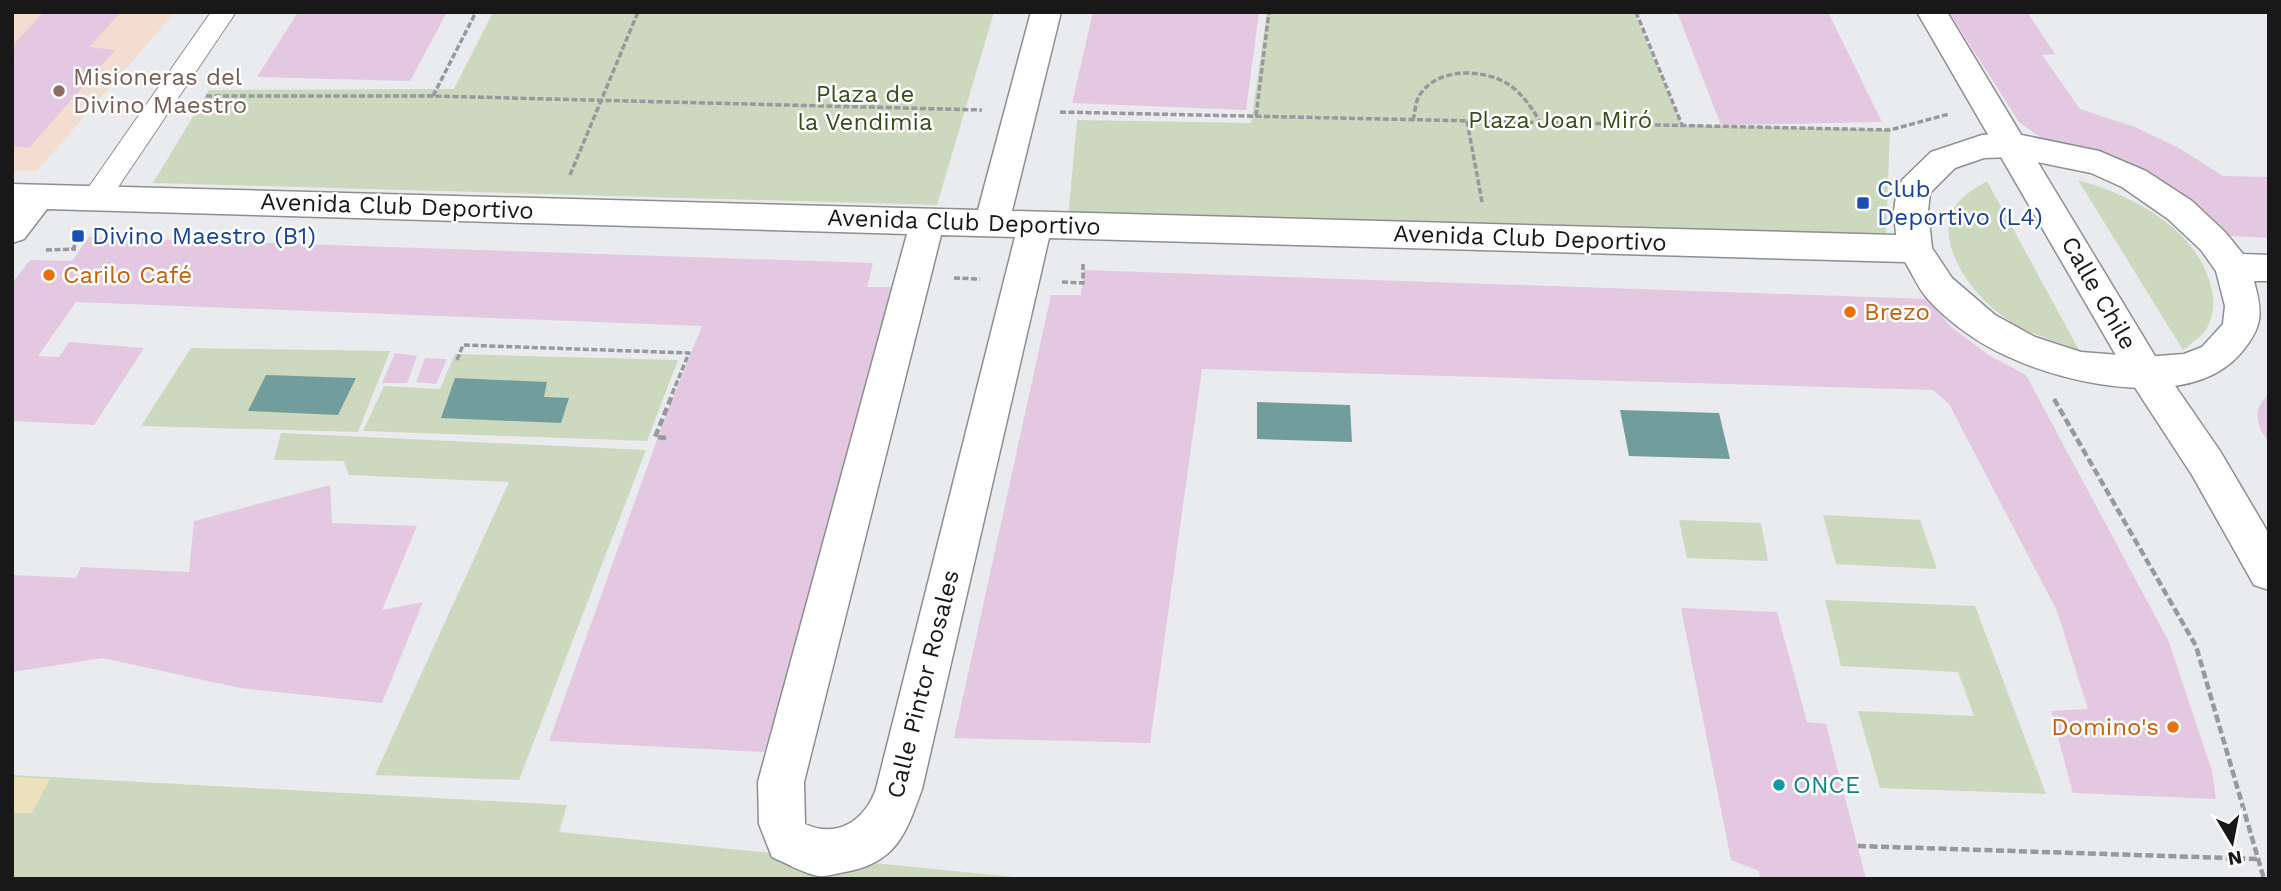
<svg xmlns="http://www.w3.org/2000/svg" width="2281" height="891" font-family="'Work Sans',sans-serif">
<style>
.education{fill:#f3dcd0}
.green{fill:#ccd9bf}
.sand{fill:#ebe2bd}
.water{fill:#729d9d}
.building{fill:#e4c7e1}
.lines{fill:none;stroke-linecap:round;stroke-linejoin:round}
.pedestrian-casing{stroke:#8d8e91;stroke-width:2}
.minor-casing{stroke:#8d8e91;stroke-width:3}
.primary-casing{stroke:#8d8e91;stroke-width:3}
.path-far1{stroke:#98999c;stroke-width:3.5;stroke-dasharray:6 2.5;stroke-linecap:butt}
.path{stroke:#98999c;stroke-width:4.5;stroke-dasharray:8 3.5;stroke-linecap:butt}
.pedestrian{fill:#fff;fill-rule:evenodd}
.minor{fill:#fff;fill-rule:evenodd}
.primary{fill:#fff;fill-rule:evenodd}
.education-dot{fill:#8d6e63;stroke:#fff;stroke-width:2.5}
.transit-dot{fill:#1a4fb4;stroke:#fff;stroke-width:2.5}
.food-dot{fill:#e8710a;stroke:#fff;stroke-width:2.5}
.culture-dot{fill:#0f9aa8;stroke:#fff;stroke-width:2.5}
.labels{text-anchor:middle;stroke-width:5;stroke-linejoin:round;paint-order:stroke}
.education-label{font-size:24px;fill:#785e54;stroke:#fff;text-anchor:start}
.park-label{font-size:24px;fill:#384d1d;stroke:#fff}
.transit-label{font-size:24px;fill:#164399;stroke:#fff;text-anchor:start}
.street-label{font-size:24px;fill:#181819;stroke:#fff}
.food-label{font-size:24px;fill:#c56008;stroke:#fff;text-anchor:start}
.culture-label{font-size:24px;fill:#0d838f;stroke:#fff;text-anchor:start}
</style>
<rect width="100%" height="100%" fill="#eaebef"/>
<!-- education -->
<path class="education" d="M12 12H175L37 171 12 170Z"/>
<!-- green -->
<path class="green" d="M493 12H994L937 205 153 183 209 90 454 89Z
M1267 12H1634L1682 125 1890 130 1886 234 1068 219 1077 120 1251 123Z
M2078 180C2132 195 2196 228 2211 286 2215 300 2214 315 2207 328 2203 336 2190 344 2183 350Z
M1987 181 2079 350C2061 343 2041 337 2023 329 1988 312 1940 261 1950 218 1954 200 1972 190 1987 181Z
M191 348 390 351 358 432 141 426Z
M455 354 678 360 647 441 363 431 384 386 440 389Z
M281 433 646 450 519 780 375 775 509 482 349 475 344 461 274 460Z
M1823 515 1920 520 1937 569 1836 564Z
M1679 520 1761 523 1768 561 1687 558Z
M1825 600 1975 606 2046 794 1880 788 1858 711 1974 716 1958 672 1841 666Z
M12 775 567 805 559 832 1035 879H12Z"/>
<!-- sand -->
<path class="sand" d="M12 777 50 779 32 813H12Z"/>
<!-- water -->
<path class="water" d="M266 375 355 378H356L338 415 248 411Z
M455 378 547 382 544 397 569 398 561 423 441 418Z
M1257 402 1350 405 1352 442 1257 439Z
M1620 410 1719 413 1730 459 1629 456Z"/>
<!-- building -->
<path class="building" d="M44 12H121L89 47 115 50 29 148 12 146V62L16 59 12 58V46Z
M298 12H447L410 81 257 77Z
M1093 12H1259L1246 110 1072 103Z
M1677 12H1828L1882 122 1721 125Z
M1949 12H2027L2055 54 2042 55 2080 109 2135 127 2179 148 2223 176 2269 177V238L2231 236 2196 205 2107 155 2043 139 2019 122Z
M89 237 873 263 867 287H903L764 752 549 741 663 423 702 326 76 302 38 356 59 357 69 342 144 348 94 425 12 421V283L30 260 72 261Z
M1084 270 1928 299 1951 327 1990 356 2026 375 2169 642 2212 771 2216 799 2073 793 2051 711 2088 709 2057 611 1949 404 1933 390 1202 369 1150 743 954 738 1051 295H1081Z
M395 353 417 356 407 383H382Z
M425 358 447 359 436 384 416 382Z
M2269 393V443L2260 429 2257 414 2260 405Z
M330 485 332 523 417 526 382 610 423 602 382 703 240 688 103 658 12 672V575L76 578 81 567 189 572 194 521Z
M1681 608 1777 612 1807 722 1826 724 1866 879H1760L1759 871 1731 860Z"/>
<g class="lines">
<defs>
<path id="pedestrian" d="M211 12H236L106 205 96 208 86 205 82 198 86 191Z"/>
<path id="minor" d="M1031 12H1061L1012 211 1896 235 1894 211 1897 189 1902 180 1931 152 1982 135 2012 133 2099 151 2146 171 2192 201 2225 232 2243 254 2269 255V281H2254C2263 314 2263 327 2240 354 2190 411 2069 385 2009 357 1979 344 1948 322 1927 298 1918 288 1912 273 1905 262L1049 238 922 789C906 834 896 863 845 872 837 873 826 877 818 876 803 873 786 863 772 857L759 824 758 782 907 234 47 209 24 239 12 243V184L978 210ZM2012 157 2091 173 2122 187 2168 219 2201 250 2216 271 2225 306 2223 324 2202 347 2184 354 2145 357 2081 352 2035 337 1995 315 1952 278 1932 248 1928 211 1930 193 1955 168 1984 158ZM941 235 1015 237 876 789C865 820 838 839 805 824L804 782Z"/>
<path id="primary" d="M1917 12H1947L2158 361 2220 451 2269 534V590L2254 585 2192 475 2132 383Z"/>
</defs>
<!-- pedestrian casing -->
<use href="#pedestrian" class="pedestrian-casing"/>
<!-- minor casing -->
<use href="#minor" class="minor-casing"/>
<!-- primary casing -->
<use href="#primary" class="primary-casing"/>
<!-- path-far1 -->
<path class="path-far1" d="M1636 12 1682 125
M206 96H433L982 110
M433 96 476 12
M1060 112 1890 130 1949 114
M1256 116 1269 12
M1413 120C1415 113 1415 105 1418 98 1434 67 1482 68 1508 84 1522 93 1532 108 1540 122
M1467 121 1482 202
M570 175 638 12
M46 250 76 249
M72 250 82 234
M954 278 980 279
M1062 282 1083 283V263
M457 360 463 345 689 353 672 394"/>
<!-- path -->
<path class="path" d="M2054 399 2196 646 2264 879
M666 438 655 437 673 393
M1858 846 2259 859"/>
<!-- pedestrian -->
<use href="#pedestrian" class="pedestrian"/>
<!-- minor -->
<use href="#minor" class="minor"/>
<!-- primary -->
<use href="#primary" class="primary"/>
</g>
<!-- markers -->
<circle class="education-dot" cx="59" cy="91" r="7"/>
<g class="transit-dot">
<rect x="1856" y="196" width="14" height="14" rx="3.5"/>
<rect x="71" y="229" width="14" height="14" rx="3.5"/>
</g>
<g class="food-dot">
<circle cx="49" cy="275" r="7"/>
<circle cx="1850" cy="312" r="7"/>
<circle cx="2173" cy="727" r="7"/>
</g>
<circle class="culture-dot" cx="1779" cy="785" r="7"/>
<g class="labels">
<!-- education labels -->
<g class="education-label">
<text x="73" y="85">Misioneras del<tspan x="73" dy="28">Divino Maestro</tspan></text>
</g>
<!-- park labels -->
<g class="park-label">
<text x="865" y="102">Plaza de<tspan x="865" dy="28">la Vendimia</tspan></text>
<text x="1560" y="128">Plaza Joan Miró</text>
</g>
<!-- transit labels -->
<g class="transit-label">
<text x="1877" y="197">Club<tspan x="1877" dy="28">Deportivo (L4)</tspan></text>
<text x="92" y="244">Divino Maestro (B1)</text>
</g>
<!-- street labels -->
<g class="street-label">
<text transform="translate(397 206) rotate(2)" y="8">Avenida Club Deportivo</text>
<text transform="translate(964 222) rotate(2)" y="8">Avenida Club Deportivo</text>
<text transform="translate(1530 238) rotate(2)" y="8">Avenida Club Deportivo</text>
<text transform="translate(2099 293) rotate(60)" y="8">Calle Chile</text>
<text transform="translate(923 684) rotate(-76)" y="8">Calle Pintor Rosales</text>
</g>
<!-- food labels -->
<g class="food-label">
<text x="63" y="283">Carilo Café</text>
<text x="1864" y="320">Brezo</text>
<text x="2159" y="735" text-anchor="end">Domino's</text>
</g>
<!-- culture labels -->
<g class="culture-label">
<text x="1793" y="793">ONCE</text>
</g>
</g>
<!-- border -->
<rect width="2281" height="891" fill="none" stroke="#181819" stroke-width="28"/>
<!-- north arrow -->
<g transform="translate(2232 842) rotate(170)" stroke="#ffffff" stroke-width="5" paint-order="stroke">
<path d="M0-5L12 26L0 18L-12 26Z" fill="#181819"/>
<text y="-10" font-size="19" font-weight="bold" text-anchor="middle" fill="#181819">N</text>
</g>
</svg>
